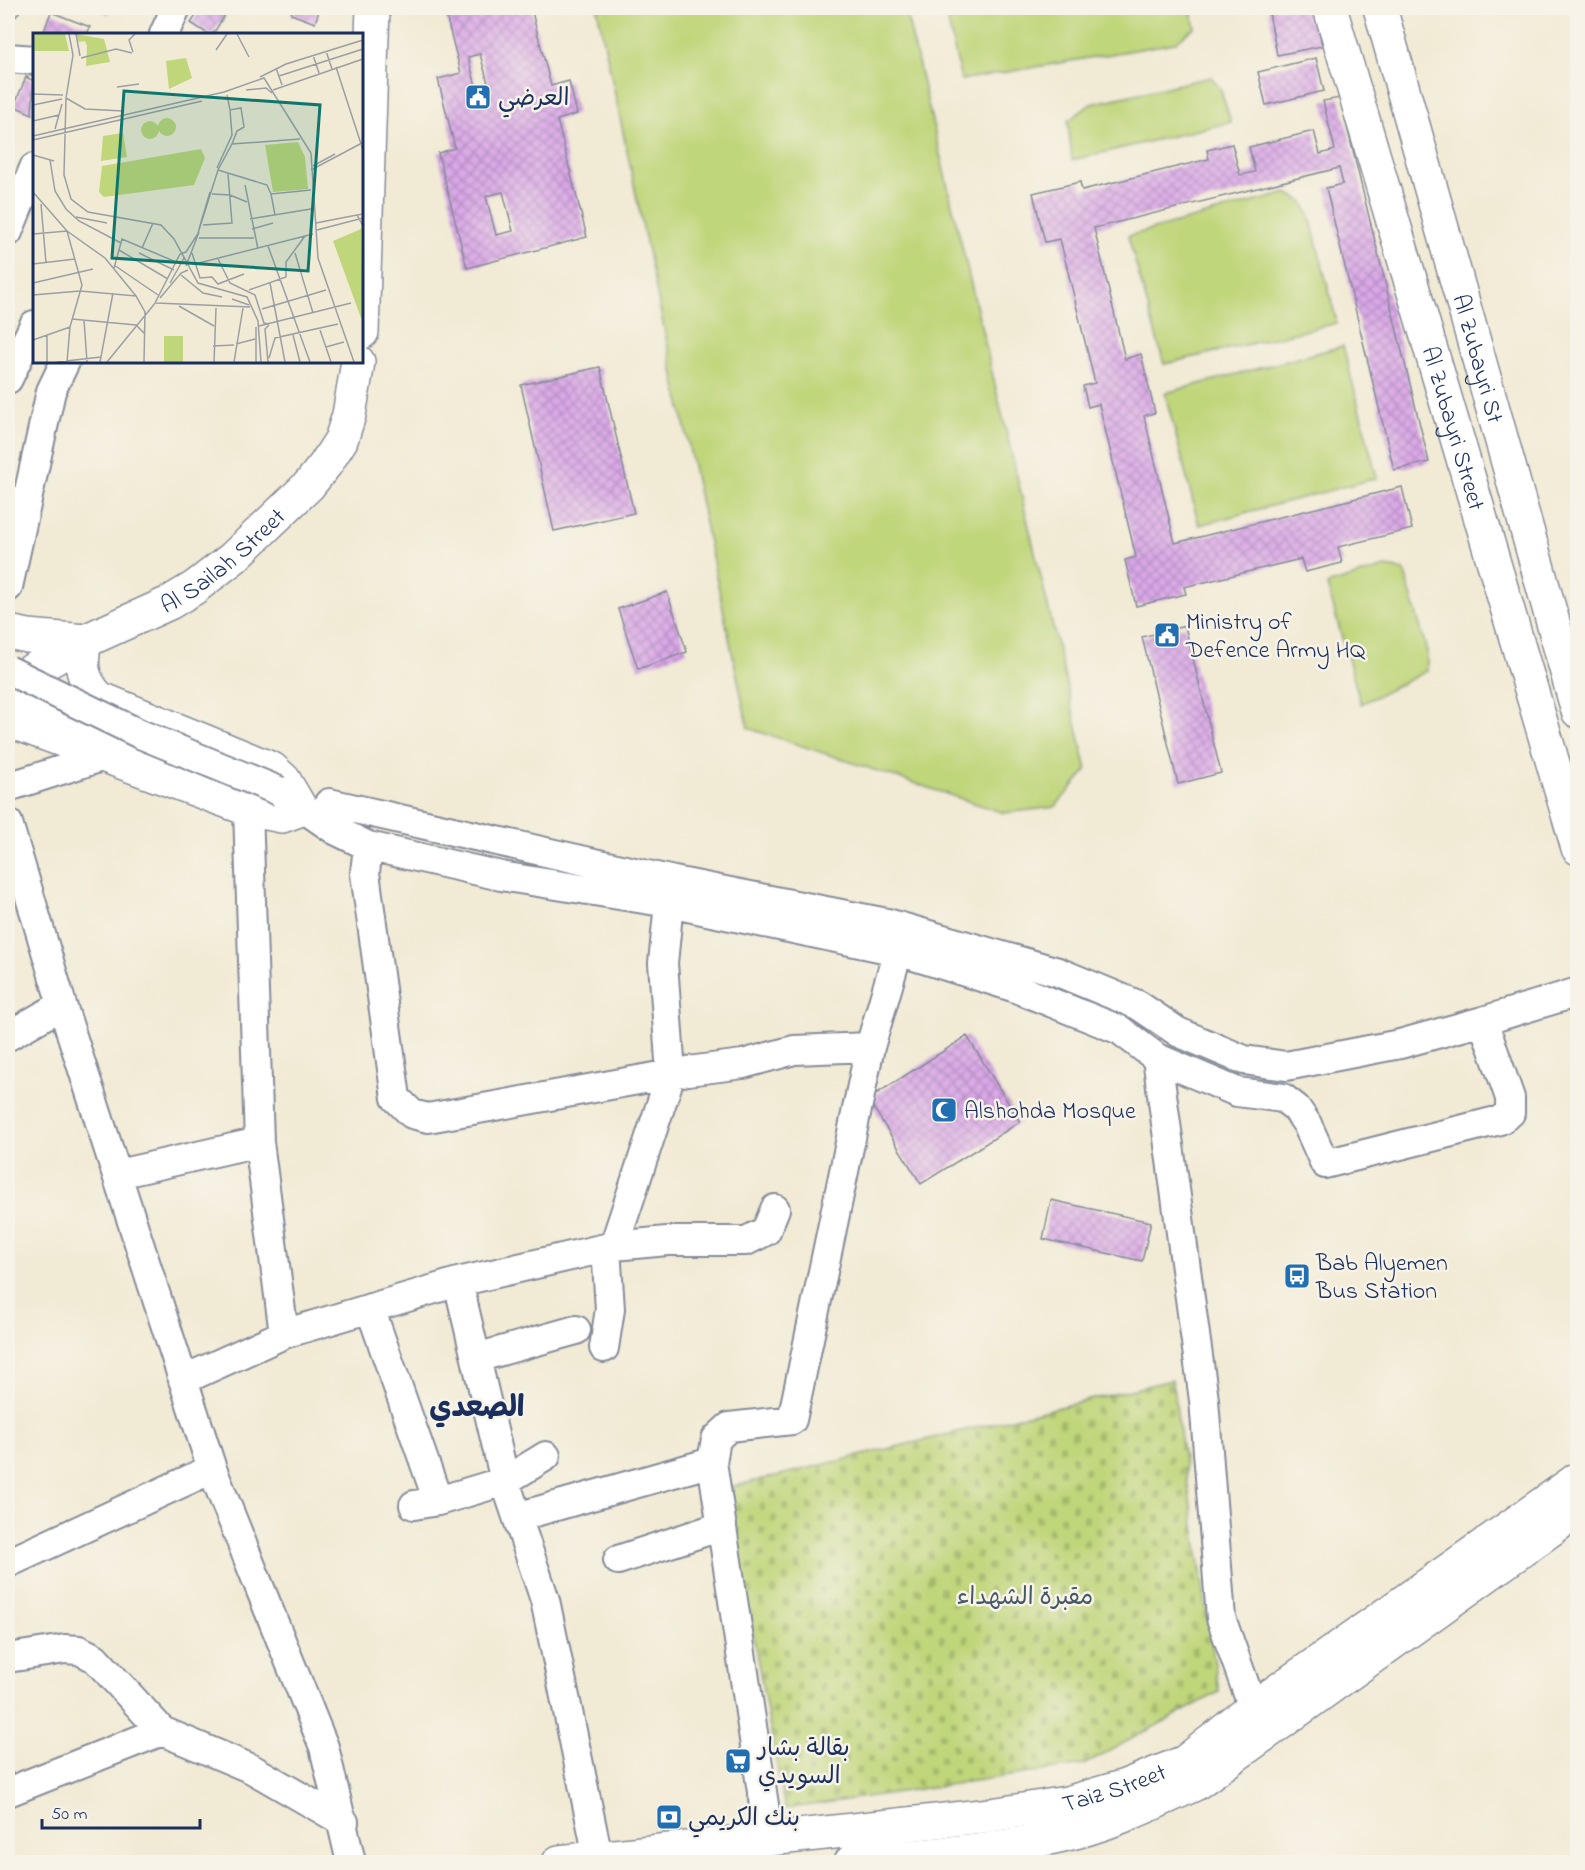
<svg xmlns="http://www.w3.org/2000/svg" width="1585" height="1870" font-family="'Indie Flower','Playpen Sans Arabic',sans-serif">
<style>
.grass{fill:#c0d67a;stroke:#6e826c;stroke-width:1.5}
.cemetery{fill:url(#cemetery-stones);stroke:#6e826c;stroke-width:1.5}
.building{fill:url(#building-cross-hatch);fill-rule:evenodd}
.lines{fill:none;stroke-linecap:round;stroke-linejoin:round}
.minor-casing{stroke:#868c99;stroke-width:32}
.major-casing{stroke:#868c99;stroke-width:36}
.minor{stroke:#fff;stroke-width:28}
.major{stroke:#fff;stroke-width:33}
.minor-bridge-casing{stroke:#868c99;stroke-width:32;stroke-linecap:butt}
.minor-bridge{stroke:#fff;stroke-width:28}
.labels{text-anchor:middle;stroke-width:5;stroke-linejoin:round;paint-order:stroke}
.poi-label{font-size:24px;fill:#1b2f5e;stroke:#f7f3e8;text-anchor:start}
.street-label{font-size:24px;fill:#1b2f5e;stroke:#f7f3e8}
.park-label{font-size:24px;fill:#445965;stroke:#f7f3e8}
.district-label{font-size:30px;font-weight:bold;fill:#1b2f5e;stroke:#f7f3e8}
.inset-road{fill:none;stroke:#9b9fa5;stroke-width:1.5}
.view{fill:#0f766e;fill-opacity:0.15;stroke:#0f766e;stroke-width:3}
.inset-edge{fill:none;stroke:#1b2f5e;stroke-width:3}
</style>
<defs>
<pattern id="cemetery-stones" width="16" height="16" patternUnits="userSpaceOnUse" patternTransform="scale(1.5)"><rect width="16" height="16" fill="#c0d67a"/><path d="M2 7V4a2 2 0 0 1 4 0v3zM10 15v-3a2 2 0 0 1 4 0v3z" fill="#a4b86c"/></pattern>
<pattern id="building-cross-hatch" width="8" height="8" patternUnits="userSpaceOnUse" patternTransform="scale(1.5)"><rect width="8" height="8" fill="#daa8e7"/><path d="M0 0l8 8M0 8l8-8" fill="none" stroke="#b089be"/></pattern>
</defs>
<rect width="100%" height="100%" fill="#f7f3e8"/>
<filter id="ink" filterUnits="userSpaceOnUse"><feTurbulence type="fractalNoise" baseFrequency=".0167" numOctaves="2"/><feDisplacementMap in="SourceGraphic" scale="12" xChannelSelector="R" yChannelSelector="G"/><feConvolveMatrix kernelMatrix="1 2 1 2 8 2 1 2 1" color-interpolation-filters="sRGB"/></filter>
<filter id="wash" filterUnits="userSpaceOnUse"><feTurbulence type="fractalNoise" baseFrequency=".008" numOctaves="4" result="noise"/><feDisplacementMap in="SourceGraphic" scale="24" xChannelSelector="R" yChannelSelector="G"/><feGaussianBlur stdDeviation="1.35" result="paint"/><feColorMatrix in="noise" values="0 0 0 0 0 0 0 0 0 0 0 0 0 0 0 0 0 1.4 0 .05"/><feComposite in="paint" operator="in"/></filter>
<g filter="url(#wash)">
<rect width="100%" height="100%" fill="#f1ead4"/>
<!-- grass -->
<path class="grass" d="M597 8H905L1087 770 1055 807 1004 813 748 728Z
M945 8H1190L1195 27 1174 43 961 80Z
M1211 77 1220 88 1231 122 1072 160 1068 121 1091 104Z
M1287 193 1303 202 1310 217 1337 323 1164 364 1128 236Z
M1343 346 1377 478 1199 525 1165 393Z
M1385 567 1404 570 1427 651V671L1361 704 1327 585Z"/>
<!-- cemetery -->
<path class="cemetery" d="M1172 1380 1219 1692 1083 1765 785 1809 726 1488Z"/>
<g id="blocks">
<!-- building -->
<path class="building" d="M8 8H22L8 27Z
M95 8H111L108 14Z
M201 8H224L228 10 213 34H208L191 23Z
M293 8H320L315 23 291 14Z
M444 8H531L551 86 569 81 577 114 557 120 587 237 467 268 438 153 455 148 438 79 461 73ZM480 54 488 83 476 86 468 57ZM503 192 513 231 496 235 486 196Z
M1268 8H1315L1322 46 1277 55Z
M51 12 90 27 87 34H43Z
M1316 58 1324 91 1266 105 1258 72Z
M26 77 34 81 32 114 14 106Z
M1340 98 1429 462 1394 470 1326 188 1343 184 1339 168 1094 228 1125 359 1141 354 1155 413 1144 416 1175 543 1402 487 1412 529 1338 547 1342 563 1305 572 1301 559 1184 587 1186 594 1136 606 1125 560 1136 557 1099 404 1088 407 1083 386 1095 383 1060 239 1045 242 1033 193 1080 182 1082 190 1209 159 1207 150 1232 144 1240 175 1255 172 1249 147 1314 131 1320 154 1335 150 1323 101Z
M8 178 16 184 8 195Z
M8 320 13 324 8 333Z
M600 367 634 513 554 531 521 385Z
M667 592 687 652 638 669 618 609Z
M1185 626 1221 773 1178 784 1142 637Z
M967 1036 1020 1122 921 1184 868 1099Z
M1051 1200 1151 1222 1142 1261 1043 1239Z"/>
</g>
</g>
<g filter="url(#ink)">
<use href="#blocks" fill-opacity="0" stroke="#868c99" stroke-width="1.5"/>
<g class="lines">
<defs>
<path id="minor" d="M164 34 176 8
M8 58 34 60
M8 232 34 168
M8 379 34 325
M8 587 51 391 65 362
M8 688 134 749 172 764
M8 787 105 756
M283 794 335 830 368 846 501 876 669 903 898 951 1013 987 1120 1030 1157 1058 1204 1400 1221 1618 1253 1708
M329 803 674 881 887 923 1058 972 1138 1005 1178 1032 1244 1060 1286 1066 1400 1044 1483 1021
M248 809 259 1142 284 1334
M8 823 62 1005 212 1469 324 1747 351 1862
M368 846 365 873 396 1098 412 1114 428 1118 688 1071 743 1064 794 1050 870 1047
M8 1036 62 1005
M1157 1058 1237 1092 1283 1098 1296 1108 1307 1124 1325 1164 1500 1120 1510 1113V1098L1483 1021 1578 992
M118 1174 259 1142
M614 1246 671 1074 663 963 669 903
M458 1282 505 1481 545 1600 598 1857
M370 1308 438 1501
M604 1348 610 1309 606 1248
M476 1358 576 1330
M183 1380 284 1334 458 1282 614 1246 667 1241H746L766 1231 775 1209
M414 1505 438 1501 505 1481 546 1456
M517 1517 712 1462
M618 1560 722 1526
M8 1563 212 1469
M8 1658 65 1649 79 1650 95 1658 162 1731 252 1769 344 1822
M8 1792 162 1731
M769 1838 712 1462 716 1439 729 1427 792 1420 870 1047 898 951"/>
<g id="major">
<path id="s1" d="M1330 8 1578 848"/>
<path id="s2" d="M1380 8 1578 711"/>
<path d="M362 332 373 8"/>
<path d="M8 632 28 636 85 641"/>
<path id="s3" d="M8 684 85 641 169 603 194 588 233 558 309 485 325 465 341 440 349 415 358 362"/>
<path d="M8 720 248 809 282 816 301 809 284 780 272 769 99 698C81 679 80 665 85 641"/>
<path id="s4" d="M559 1862 991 1815 1067 1803 1125 1786 1185 1762 1253 1708 1578 1479"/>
<path d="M851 1862C927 1855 1001 1851 1075 1832 1117 1821 1156 1802 1195 1784L1578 1510"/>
</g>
</defs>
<!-- minor casing -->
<use href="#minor" class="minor-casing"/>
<!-- major casing -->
<use href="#major" class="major-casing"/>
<!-- minor -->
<use href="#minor" class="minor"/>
<!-- major -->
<use href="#major" class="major"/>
<defs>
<path id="minor-bridge" d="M8 670 140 734 279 791"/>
</defs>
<!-- minor-bridge casing -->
<use href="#minor-bridge" class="minor-bridge-casing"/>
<!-- minor-bridge -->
<use href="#minor-bridge" class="minor-bridge"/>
</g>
</g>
<!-- icons -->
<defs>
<symbol id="civic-square" viewBox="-11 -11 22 22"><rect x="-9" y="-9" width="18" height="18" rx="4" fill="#1f6fb2" stroke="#f7f3e8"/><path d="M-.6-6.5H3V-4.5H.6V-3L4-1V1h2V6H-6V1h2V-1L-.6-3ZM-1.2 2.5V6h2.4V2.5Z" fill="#fff"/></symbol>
<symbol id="mosque-square" viewBox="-11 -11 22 22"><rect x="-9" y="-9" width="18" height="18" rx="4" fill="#1f6fb2" stroke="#f7f3e8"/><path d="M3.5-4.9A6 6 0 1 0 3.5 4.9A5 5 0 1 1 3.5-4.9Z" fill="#fff"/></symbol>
<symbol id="bus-square" viewBox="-11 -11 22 22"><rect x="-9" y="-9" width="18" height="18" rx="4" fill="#1f6fb2" stroke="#f7f3e8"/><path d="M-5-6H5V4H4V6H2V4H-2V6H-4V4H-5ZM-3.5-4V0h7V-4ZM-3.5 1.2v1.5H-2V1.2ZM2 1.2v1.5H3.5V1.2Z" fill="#fff"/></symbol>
<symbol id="supermarket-square" viewBox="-11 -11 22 22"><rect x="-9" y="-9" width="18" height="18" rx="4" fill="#1f6fb2" stroke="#f7f3e8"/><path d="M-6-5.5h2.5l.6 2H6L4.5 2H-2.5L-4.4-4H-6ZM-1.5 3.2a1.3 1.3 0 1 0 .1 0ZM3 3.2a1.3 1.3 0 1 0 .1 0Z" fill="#fff"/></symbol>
<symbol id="bank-square" viewBox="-11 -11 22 22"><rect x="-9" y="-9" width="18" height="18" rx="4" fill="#1f6fb2" stroke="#f7f3e8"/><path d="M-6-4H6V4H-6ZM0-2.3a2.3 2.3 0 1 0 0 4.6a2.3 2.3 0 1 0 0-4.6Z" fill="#fff"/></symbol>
</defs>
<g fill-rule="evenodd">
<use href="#civic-square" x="463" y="82" width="30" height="30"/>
<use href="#civic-square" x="1152" y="620" width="30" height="30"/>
<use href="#mosque-square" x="929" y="1095" width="30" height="30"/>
<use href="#bus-square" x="1282" y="1261" width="30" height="30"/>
<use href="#supermarket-square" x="723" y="1746" width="30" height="30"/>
<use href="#bank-square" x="654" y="1802" width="30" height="30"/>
</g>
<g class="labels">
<!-- poi labels -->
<g class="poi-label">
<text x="498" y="105">العرضي</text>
<text x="1186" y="629">Ministry of<tspan x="1186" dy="28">Defence Army HQ</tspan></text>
<text x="964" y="1118">Alshohda Mosque</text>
<text x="1316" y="1270">Bab Alyemen<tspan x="1316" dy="28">Bus Station</tspan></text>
<text x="758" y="1755">بقالة بشار<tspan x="758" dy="28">السويدي</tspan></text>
<text x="688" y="1825">بنك الكريمي</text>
</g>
<!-- street labels -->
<g class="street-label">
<text dy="8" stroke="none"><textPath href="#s2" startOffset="364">Al Zubayri St</textPath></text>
<text dy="8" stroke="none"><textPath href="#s1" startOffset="438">Al Zubayri Street</textPath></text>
<text dy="8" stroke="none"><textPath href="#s3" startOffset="249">Al Sailah Street</textPath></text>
<text dy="8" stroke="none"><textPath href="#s4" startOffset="561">Taiz Street</textPath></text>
</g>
<!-- park labels -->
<g class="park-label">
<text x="1025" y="1604">مقبرة الشهداء</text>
</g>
<!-- district labels -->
<g class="district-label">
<text x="477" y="1416">الصعدي</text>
</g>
</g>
<!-- overview -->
<g transform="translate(33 33)">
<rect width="330" height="330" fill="#f1ead4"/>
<path d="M125 94a9 9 0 1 1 18 0a9 9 0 1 1-18 0ZM108 97a9 9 0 1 1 18 0a9 9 0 1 1-18 0ZM90 100 94 124 68 128 70 103ZM168 116 172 125 161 152 71 164 66 159 69 133ZM131 303H150V329H131Z" fill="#c0d67a"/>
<path d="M265 109 272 124 275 156 240 159 232 112ZM328 196 330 285H328L300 208Z" fill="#c0d67a"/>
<path d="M0 1H32L36 18H0ZM43 1 71 6 77 29 53 33 54 13 52 8 46 9ZM153 25 159 45 136 56 133 28Z" fill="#c0d67a"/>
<path class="inset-road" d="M36 1 40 22 33 65 31 142 38 166 55 179 128 192 141 206 165 250 214 264 225 288 228 329M43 1 47 23M204 1 216 24M183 17 194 1M293 18 299 36M100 19 96 7 102 1M280 22 286 40M48 25 83 16 99 20M303 34 330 117M243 35 249 52M246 43 330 16M227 44 253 31 330 7M84 54 106 51M213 57 233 55 239 60M240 57 330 26M0 61 30 62M194 62 197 77 208 75 211 94 204 98 199 111M33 65 52 76 90 78M0 72 29 66M0 88 26 82M22 96 29 71M0 103 191 59 231 45 278 120 285 225 321 329M0 107 169 68M0 122 21 128M17 127 22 158 33 176 46 188 88 210M280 133 302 121M184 135 199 102 197 77M185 137 234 152 238 161 278 157M278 137 329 110M212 152 225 216M0 159 34 198 72 225 103 263 112 279 111 329M179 161 197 162 214 169M238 161 242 182M8 171 13 230M330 181 324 182 330 193M43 184 74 190M217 186 278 176M283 190 324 182M170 192 199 190 195 141M166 196 177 159M219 196 240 190M284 197 330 185M165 200 185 137 199 111 267 106M0 201 34 198 49 252 37 294 34 329M166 205H221M235 213 277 329M109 215 120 190M86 217 135 246M106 220 141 237M159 220 167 245 179 244 185 251 211 241M262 220 280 280M147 221 153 219 166 199M185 226 197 250 222 262 231 290 236 291M0 231 42 226M162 231 280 201M81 232 125 262M153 233 166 199M81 235 89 206 143 229M148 242 170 260 189 264M0 250 60 236M137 250 151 225M237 250 252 329M216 257 253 244V229L272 203M0 262 47 258 103 263M127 265 148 240 155 237M199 266 216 272M122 270 147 221M123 270 217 274M146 273 181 293M229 276 293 257M39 286 103 292 112 301M51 287 54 329M226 293 318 270M223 294V329M287 297 298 329M14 302V329M260 302 267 329M0 307 37 294M203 311 222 306M180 313 201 312M293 314 311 309M236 325 242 305 305 291M24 329 68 324M67 329 80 260M74 329 123 269M181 329 183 275M201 329 210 275M235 329 232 296 236 292"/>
<path class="view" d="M91 58 287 72 275 238 79 225Z"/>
<rect width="330" height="330" class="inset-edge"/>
</g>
<!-- margin -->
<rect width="1585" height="1870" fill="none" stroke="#f7f3e8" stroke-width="30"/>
<!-- scale -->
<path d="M42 1819v9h158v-9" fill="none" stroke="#1b2f5e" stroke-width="3"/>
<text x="51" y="1819" font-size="18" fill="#1b2f5e" stroke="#f7f3e8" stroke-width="4.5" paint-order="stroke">50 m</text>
</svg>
